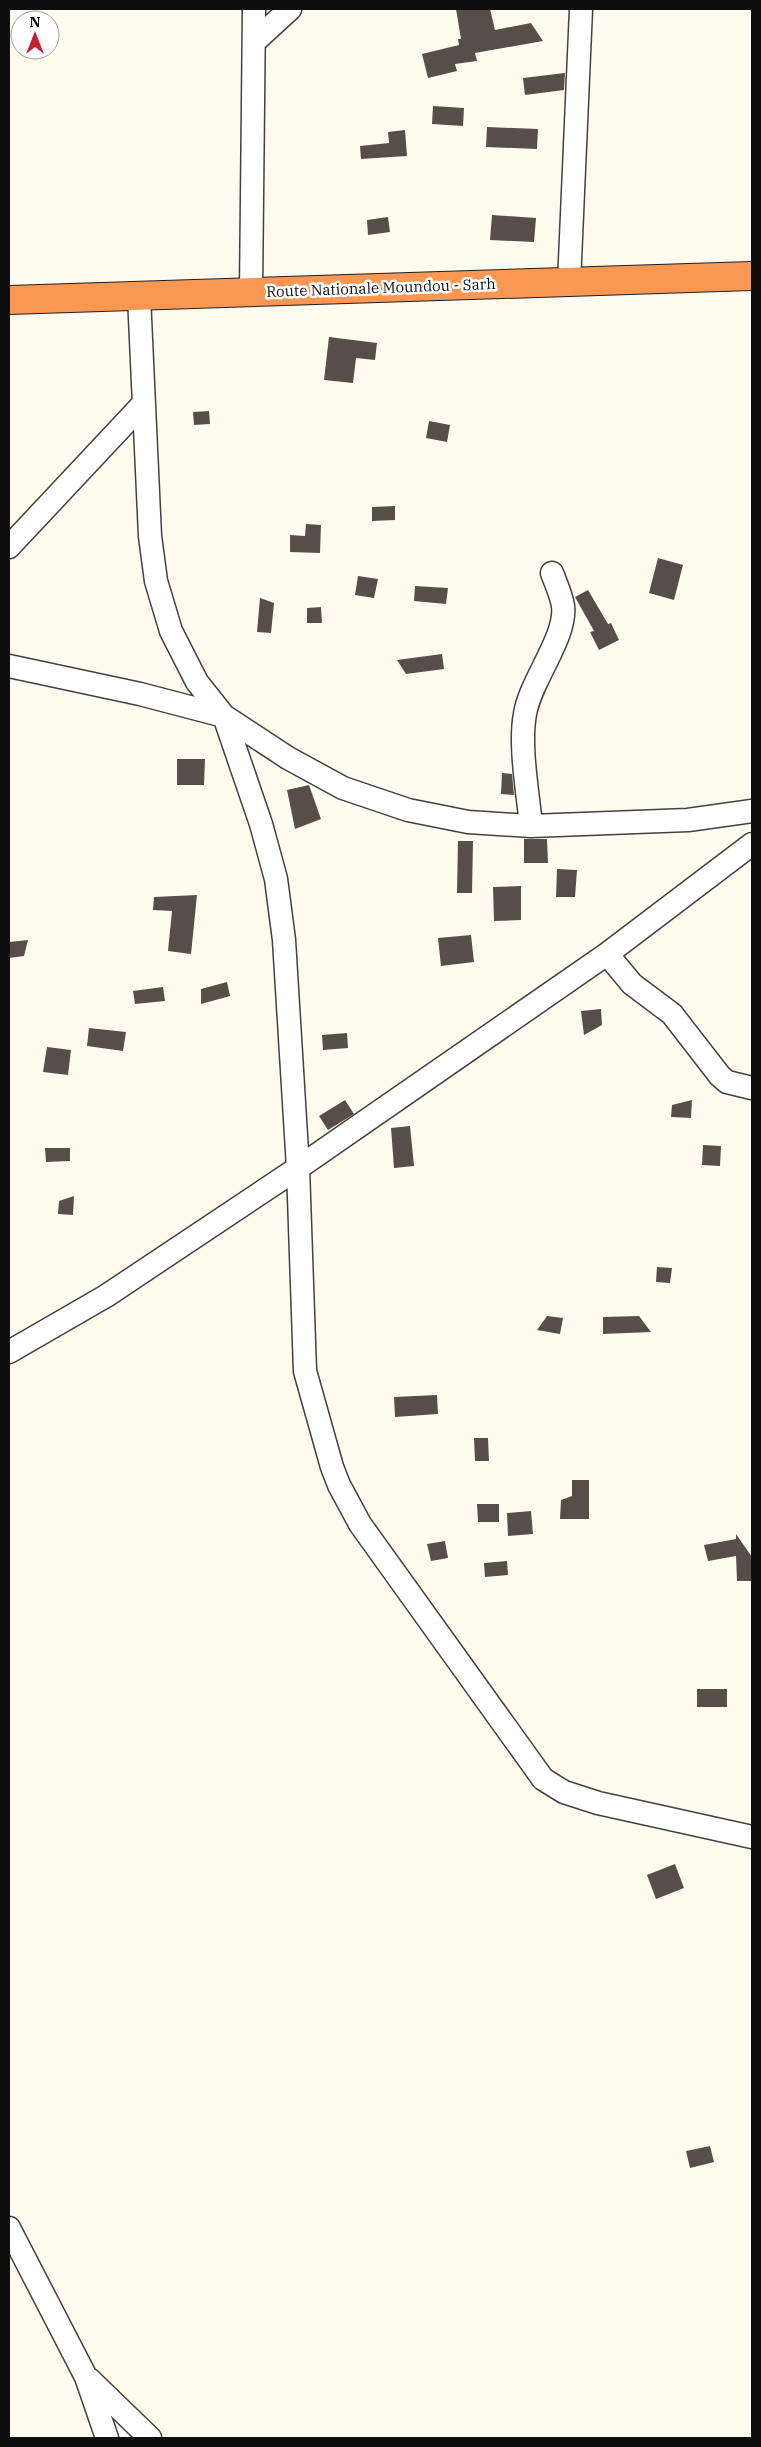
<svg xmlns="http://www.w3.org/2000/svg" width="761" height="2447" font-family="'IBM Plex Serif',serif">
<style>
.building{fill:#574e4a}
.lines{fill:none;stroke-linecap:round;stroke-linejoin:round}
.minor-casing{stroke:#414141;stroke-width:25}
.highway-casing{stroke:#1f1f1f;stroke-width:30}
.minor{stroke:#fff;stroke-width:22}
.highway{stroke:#fa9752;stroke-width:28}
.labels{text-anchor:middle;stroke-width:5;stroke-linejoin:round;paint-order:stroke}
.street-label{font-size:15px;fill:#0e0e0e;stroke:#fff}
</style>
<rect width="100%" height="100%" fill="#fffbef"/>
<!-- building -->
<path class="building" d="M456 9H490L495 30 531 23 543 41 475 53 477 61 455 64 457 71 428 78 422 54 459 45 458 39H461Z
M565 73 564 90 525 95 523 78Z
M433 106 464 108 463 126 432 124Z
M487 127 538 129 537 149 486 147Z
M405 130 407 156 361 159 360 146 389 143 388 132Z
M492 215 536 218 534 242 490 240Z
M388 217 390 232 368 235 367 220Z
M329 337 377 343 375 360 356 358 353 383 324 380Z
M209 411 210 424 194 425 193 412Z
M429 421 450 425 447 442 426 438Z
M395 506V520L372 521V507Z
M306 524 321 525 320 553 290 552V535L305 536Z
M658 558 683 565 674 600 649 593Z
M358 576 378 579 374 598 355 595Z
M415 586 448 588 446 604 414 601Z
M588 590 608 624 611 623 619 640 599 650 590 632 594 631 575 597Z
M260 598 274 603 271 633 257 632Z
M321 607 322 623H307V608Z
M442 654 444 669 406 674 397 660Z
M177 759H205L204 785H177Z
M502 773 512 774 514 795 501 794Z
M309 785 321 819 295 829 287 790Z
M524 839H547L548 863H524Z
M458 841H473L472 893H457Z
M557 869 577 870 575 897H556Z
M521 886V920L494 921 493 887Z
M197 895 191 954 168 951 172 911 153 910 154 897Z
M471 935 474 962 441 966 438 938Z
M28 940 24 956 9 958V942Z
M227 982 230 996 201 1004V989Z
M163 987 165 1001 135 1004 133 991Z
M601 1009 602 1025 584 1035 581 1011Z
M89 1028 126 1032 123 1051 87 1046Z
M347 1033 348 1048 323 1050 322 1035Z
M47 1047 71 1050 68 1075 43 1072Z
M345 1100 354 1114 328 1130 319 1116Z
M692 1100 691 1118 671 1117 672 1105Z
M410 1126 414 1166 394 1168 391 1128Z
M703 1145 721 1146 720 1166 702 1165Z
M45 1148H70V1161L46 1162Z
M74 1196 73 1215 58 1214 59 1201Z
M657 1267 672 1268 670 1283 656 1282Z
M547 1316 563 1318 560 1334 537 1330Z
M639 1316 651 1332 603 1334V1317Z
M437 1395 438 1414 395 1417 394 1397Z
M474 1438H488L489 1461H475Z
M572 1480H589V1519H560L561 1500 572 1496Z
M477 1504H499V1522H478Z
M531 1511 533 1534 508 1536 507 1513Z
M736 1534 752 1557V1581H737L736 1556 708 1561 704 1545 736 1539Z
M445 1541 448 1558 431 1561 427 1544Z
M507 1561 508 1575 485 1577 484 1563Z
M697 1689H727V1707H697Z
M675 1864 684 1888 656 1899 647 1875Z
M710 2146 714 2162 690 2168 686 2151Z"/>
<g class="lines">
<defs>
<path id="minor" d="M254 42 290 9
M569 283 581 9
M251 292 254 9
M139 296 150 536 156 581 171 631 197 682 224 716 288 758 343 788 408 810 468 822 531 826 688 820 752 811
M9 547 143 404
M9 666 140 694 224 716
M224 716 261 824 276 879 284 940 298 1168 305 1371 332 1467 339 1485 360 1524 543 1779 564 1792 598 1803 752 1837
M531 826C528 793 519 746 525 714 530 681 567 637 563 606 561 594 556 584 552 573
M607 954 632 984 672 1014 720 1076 727 1082 752 1088
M9 1352 106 1296 298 1168 607 954 752 844
M9 2228 86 2377 107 2438
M89 2379 150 2438"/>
<path id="highway" d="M9 300 752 276"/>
</defs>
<!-- minor casing -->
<use href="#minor" class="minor-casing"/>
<!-- highway casing -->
<use href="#highway" class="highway-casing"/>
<!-- minor -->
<use href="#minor" class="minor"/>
<!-- highway -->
<use href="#highway" class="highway"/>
</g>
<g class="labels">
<!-- street labels -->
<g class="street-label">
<text transform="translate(381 288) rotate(-2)" y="5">Route Nationale Moundou - Sarh</text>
</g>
</g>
<!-- border -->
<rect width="761" height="2447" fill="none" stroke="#0e0e0e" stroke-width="20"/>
<!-- north arrow -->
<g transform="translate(35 35)"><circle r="24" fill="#ffffff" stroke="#9f9f9f"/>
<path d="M0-4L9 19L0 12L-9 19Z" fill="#c52030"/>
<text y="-8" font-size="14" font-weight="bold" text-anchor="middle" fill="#0e0e0e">N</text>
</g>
</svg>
